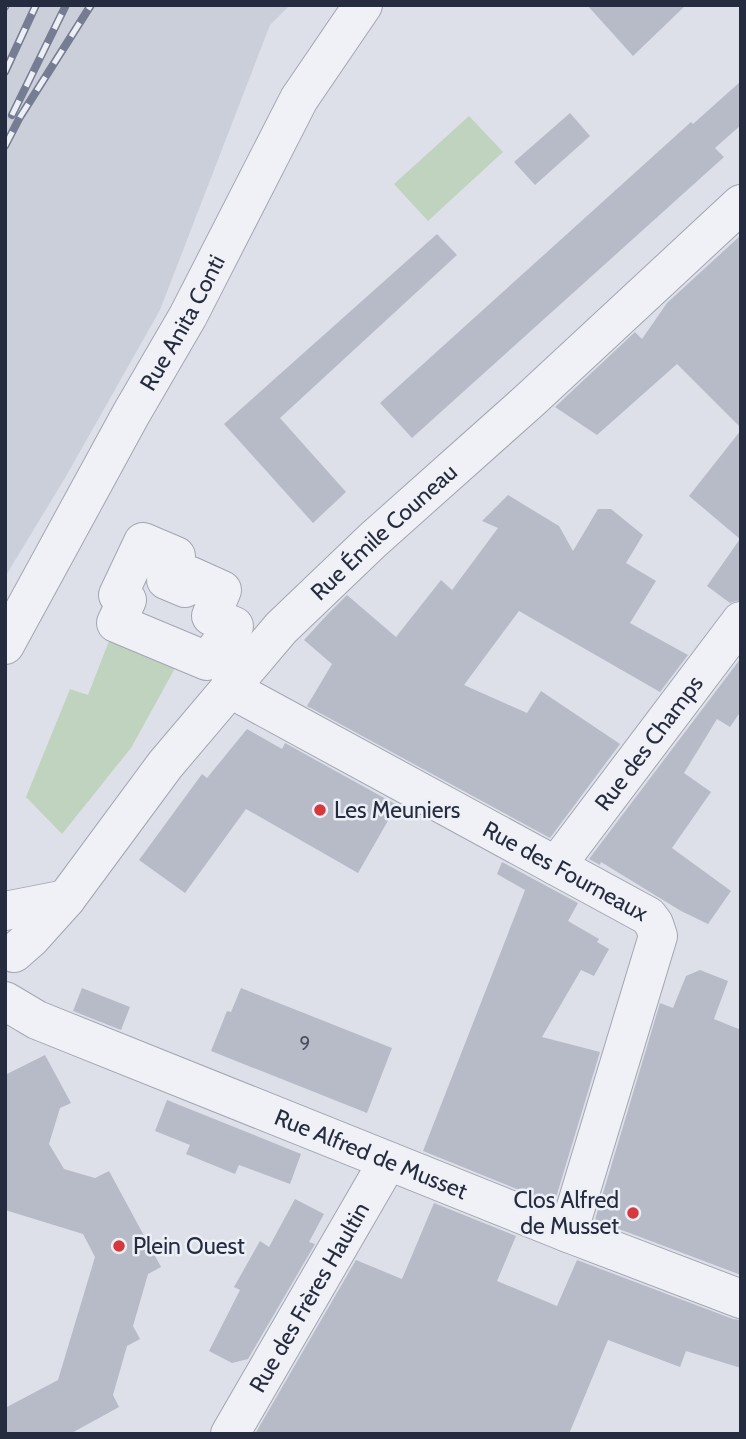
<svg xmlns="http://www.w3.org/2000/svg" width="746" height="1439" font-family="Cabin,sans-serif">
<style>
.built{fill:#cbcfda}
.green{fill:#c0d3be}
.building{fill:#b7bbc8}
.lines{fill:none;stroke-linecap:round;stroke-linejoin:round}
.minor-casing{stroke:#a2a6b2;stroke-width:40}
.minor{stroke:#f0f1f6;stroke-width:38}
.rail-casing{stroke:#767d93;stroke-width:8}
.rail{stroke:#edeff6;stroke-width:5;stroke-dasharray:16;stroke-linecap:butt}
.poi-dot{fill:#d6393d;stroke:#edeff6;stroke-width:2.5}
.labels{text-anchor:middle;stroke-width:5;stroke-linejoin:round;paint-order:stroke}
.number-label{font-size:19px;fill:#4a5062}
.street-label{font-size:23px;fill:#262c40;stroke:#edeff6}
.poi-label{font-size:23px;fill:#262c40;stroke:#edeff6;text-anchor:start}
</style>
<rect width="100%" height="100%" fill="#dde0e8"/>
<!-- built -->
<path class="built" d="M5 5H290L270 25 160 310 65 478 5 577Z"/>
<!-- green -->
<path class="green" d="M469 116 503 152 428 221 394 184Z
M116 623 184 652 131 748 62 834 26 797 70 689 88 695Z"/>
<!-- building -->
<path class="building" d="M587 5H686L633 56Z
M741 81V125L715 148 724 157 412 438 380 403 691 122 693 124Z
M570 113 590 136 535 185 514 162Z
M437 234 457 255 280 418 346 492 313 523 224 424Z
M741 235V428L677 364 597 435 555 407 635 332 642 339 667 303Z
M741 430V600L730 603 707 586 740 539 689 496Z
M508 495 559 526 573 551 598 509H611L643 535 626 563 656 581 630 623 688 655 660 692 519 611 464 685 527 713 541 691 620 744 550 838 307 706 332 664 304 640 326 616 347 595 396 637 441 580 452 590 498 528 482 521Z
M741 658V711L730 727 717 719 684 773 711 792 672 848 731 891 708 924 681 911 601 862 600 865 589 859Z
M247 729 282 749 285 743 397 805 358 873 246 809 185 893 139 860 202 774 207 778Z
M502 862 578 903 568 921 599 939 597 942 609 949 594 976 581 970 542 1037 600 1052 554 1204 423 1151 525 890 497 874Z
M700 970 728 981 714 1019 741 1030V1275L595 1220 660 1003 673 1008 686 976Z
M82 988 130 1007 121 1030 73 1011Z
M241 988 392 1048 367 1113 211 1051 227 1011 231 1012Z
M45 1055 71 1103 60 1108 49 1144 64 1169 95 1178 109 1171 161 1267 148 1274 133 1326 140 1339 127 1346 113 1395 119 1407 70 1434H5V1408L58 1380 95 1257 83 1234 5 1210V1075Z
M167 1100 301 1154 290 1184 239 1165 235 1174 186 1154 190 1145 155 1131Z
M295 1199 324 1214 309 1242 315 1244 248 1359 232 1363 209 1351 240 1290 234 1287 260 1241 269 1247Z
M434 1203 516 1236 497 1281 557 1306 577 1260 733 1319 741 1320V1368L686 1351 680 1367 608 1340 569 1434H255L356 1260 402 1279Z"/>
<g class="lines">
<defs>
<g id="minor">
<path d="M143 542 176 556 166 580 185 588 191 576 222 590 211 616 234 626 207 661 116 623 127 600 118 595Z"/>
<path id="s1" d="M5 645 131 414 188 316 299 99 363 5"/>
<path id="s2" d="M229 688 648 916 654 924 658 936 568 1233"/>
<path id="s3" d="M556 866 741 621"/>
<path d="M5 911 66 899"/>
<path id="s4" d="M14 953 30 939 66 899 165 765 281 628 373 540 530 400 741 204"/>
<path id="s5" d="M5 1001 37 1020 568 1233 741 1299"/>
<path id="s6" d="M230 1434 388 1161"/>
</g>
</defs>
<!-- minor casing -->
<use href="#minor" class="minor-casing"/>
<!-- minor -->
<use href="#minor" class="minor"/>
<defs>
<path id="rail" d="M5 7 6 5
M5 72 36 5
M12 115 66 5
M5 146 20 117 91 5"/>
</defs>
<!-- rail casing -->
<use href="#rail" class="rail-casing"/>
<!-- rail -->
<use href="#rail" class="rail"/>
</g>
<!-- markers -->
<g class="poi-dot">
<circle cx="320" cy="810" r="7"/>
<circle cx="633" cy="1213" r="7"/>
<circle cx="119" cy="1246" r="7"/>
</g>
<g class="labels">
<!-- number labels -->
<g class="number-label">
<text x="305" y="1050">9</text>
</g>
<!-- street labels -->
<g class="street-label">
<text dy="8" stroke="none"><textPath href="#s1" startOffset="368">Rue Anita Conti</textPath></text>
<text dy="8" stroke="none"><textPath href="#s4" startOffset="562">Rue Émile Couneau</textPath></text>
<text dy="8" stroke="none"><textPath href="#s3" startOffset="154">Rue des Champs</textPath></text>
<text dy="8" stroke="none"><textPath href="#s2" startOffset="383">Rue des Fourneaux</textPath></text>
<text dy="8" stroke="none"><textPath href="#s5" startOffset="397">Rue Alfred de Musset</textPath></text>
<text dy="8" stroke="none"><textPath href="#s6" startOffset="158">Rue des Frères Haultin</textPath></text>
</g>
<!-- poi labels -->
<g class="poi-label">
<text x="334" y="818">Les Meuniers</text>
<text x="619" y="1208" text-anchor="end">Clos Alfred<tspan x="619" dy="26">de Musset</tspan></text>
<text x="133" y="1254">Plein Ouest</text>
</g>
</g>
<!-- border -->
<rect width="746" height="1439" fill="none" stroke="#262c40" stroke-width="14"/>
</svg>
